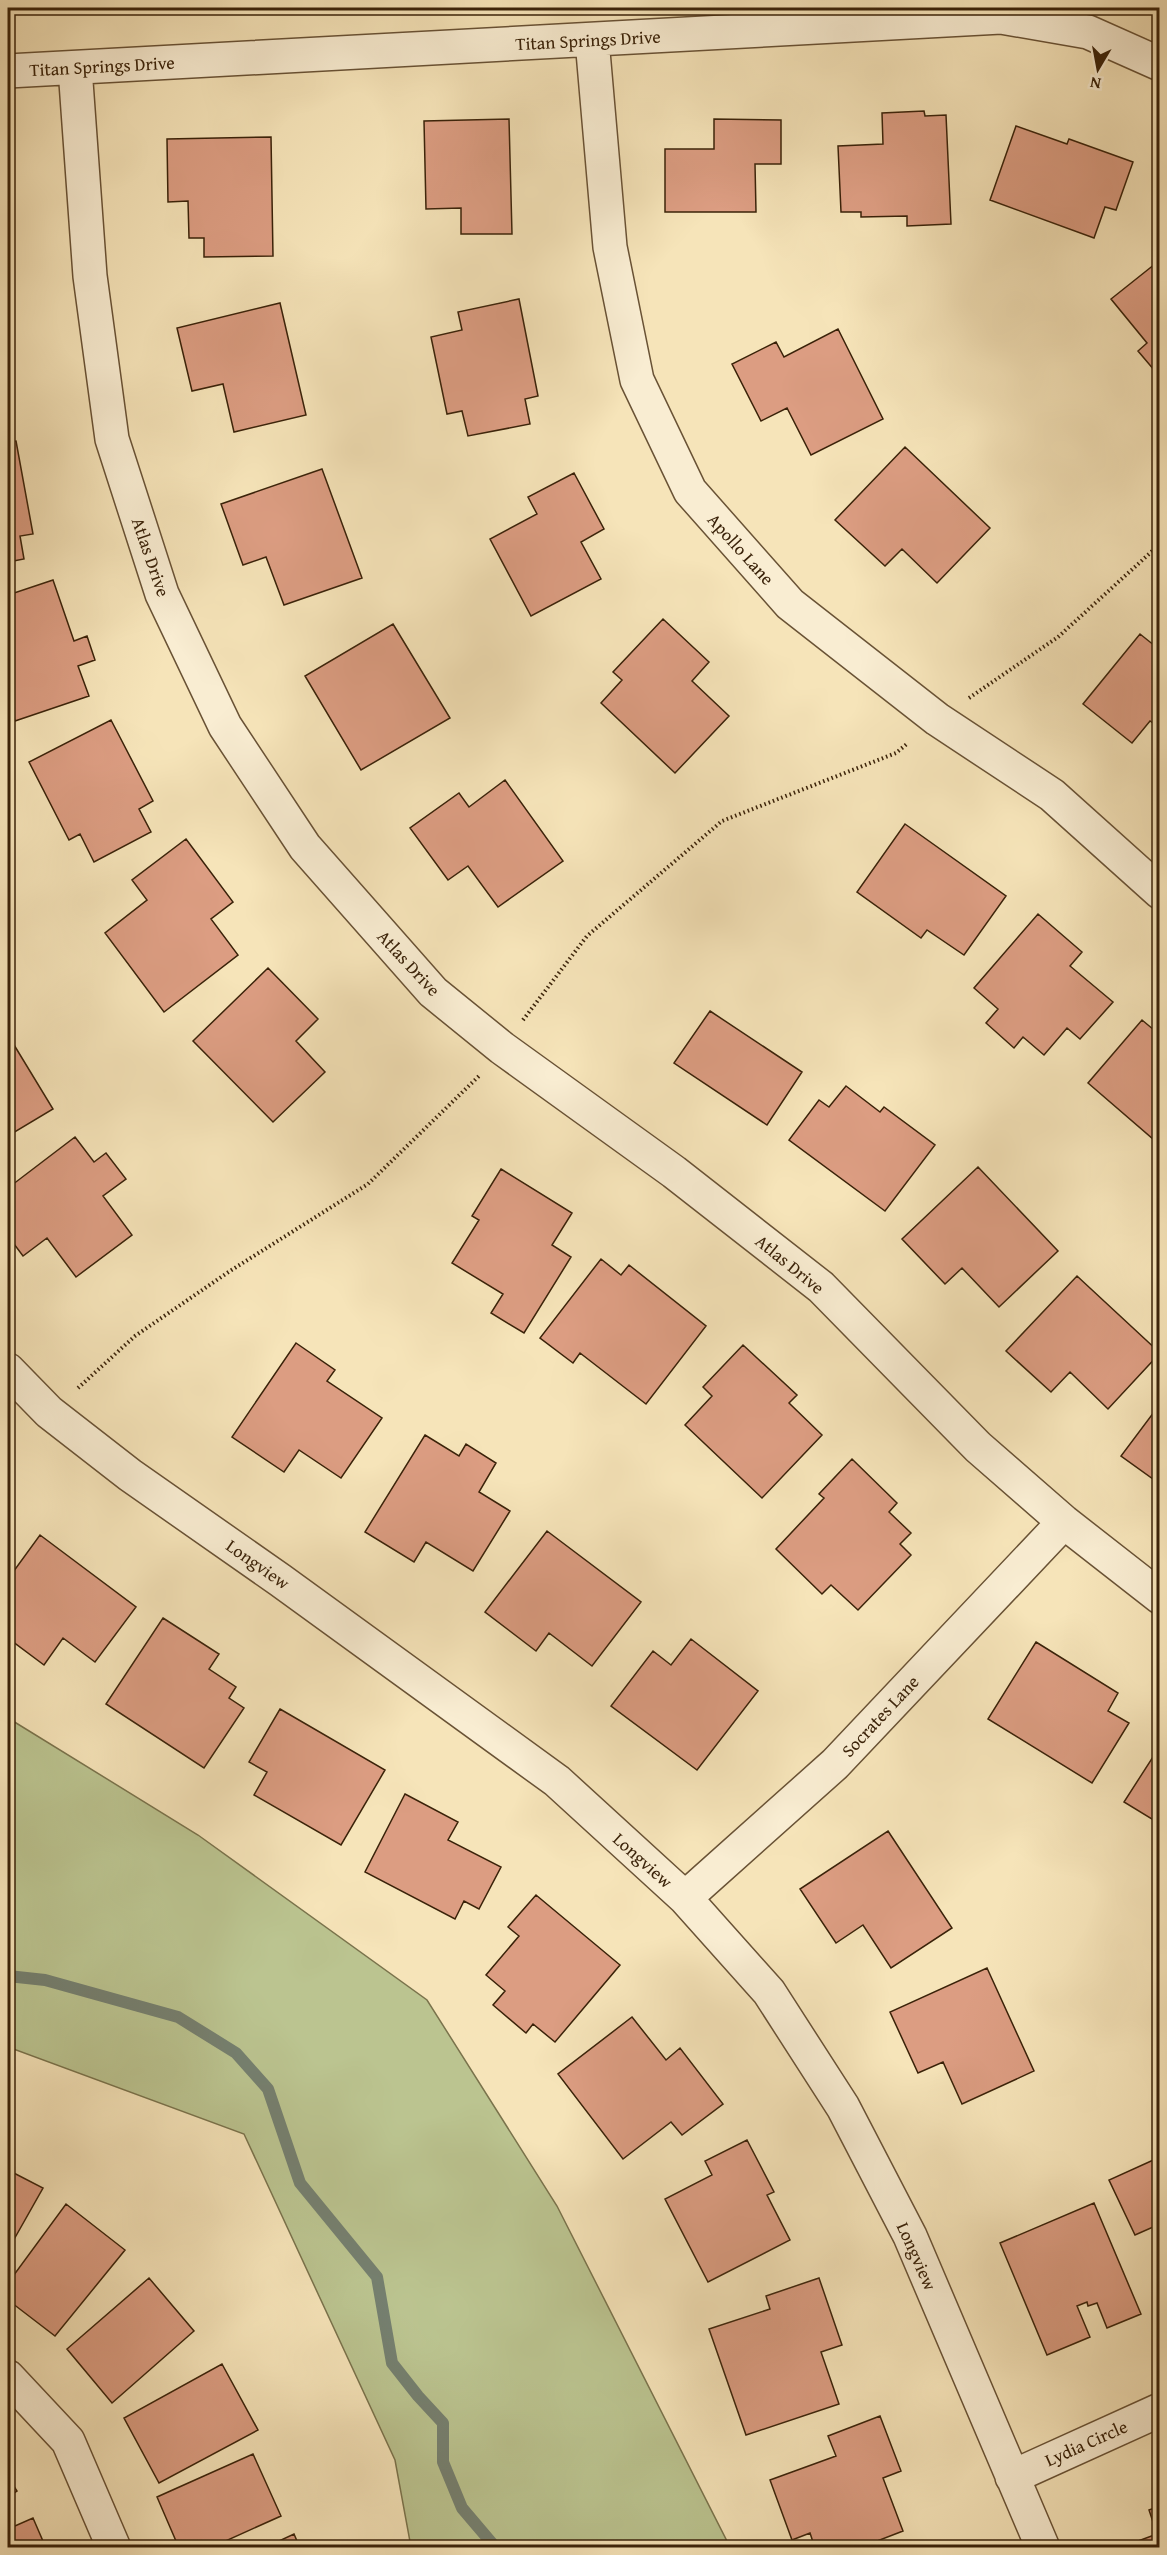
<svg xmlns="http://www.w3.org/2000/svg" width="1167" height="2555" font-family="'Gentium Book Plus',serif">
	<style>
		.green { fill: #bbc490; stroke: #7a734c; stroke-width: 1.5 }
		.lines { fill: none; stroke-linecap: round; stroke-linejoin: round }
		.stream { stroke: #758070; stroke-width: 12 }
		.building { fill: #dc9d82; stroke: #3a2209; stroke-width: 1.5 }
		.minor-casing { stroke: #695235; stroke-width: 36 }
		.path { stroke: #3a2209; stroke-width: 4; stroke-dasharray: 1.5 3; stroke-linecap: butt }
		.minor { stroke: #f9edd2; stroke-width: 33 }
		.labels { text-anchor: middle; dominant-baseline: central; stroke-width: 5; stroke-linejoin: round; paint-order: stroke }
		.street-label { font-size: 18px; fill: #3a2209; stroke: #f9edd2 }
	</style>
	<rect width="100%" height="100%" fill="#f6e4b9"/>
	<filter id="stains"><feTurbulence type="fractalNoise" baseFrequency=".00333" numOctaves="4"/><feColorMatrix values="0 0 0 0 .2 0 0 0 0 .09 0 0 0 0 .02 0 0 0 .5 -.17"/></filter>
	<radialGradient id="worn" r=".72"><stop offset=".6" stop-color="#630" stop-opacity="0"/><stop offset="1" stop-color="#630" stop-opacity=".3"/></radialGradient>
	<path class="green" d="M8,1718L198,1835L427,2000L557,2206L730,2547H411L395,2460L244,2134L8,2047Z"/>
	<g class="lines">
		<path class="stream" d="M8,1976L45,1980L178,2017L236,2053L268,2089L300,2183L377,2277L392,2363L418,2396L443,2423V2462L462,2508L496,2548"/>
	</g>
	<path class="building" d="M924,111L925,116L946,115L951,224L907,226V216L861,217V212H841L838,146L883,144L882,113Z
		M509,119L512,234H461V208L426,209L424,121Z
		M714,119L781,120V164H755L756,212H665V149H714Z
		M1016,126L1067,144L1069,139L1133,162L1116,210L1105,207L1094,238L990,200Z
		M271,137L273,256L204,257V238H189L188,201L168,202L167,139Z
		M1160,260V377L1138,351L1147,343L1111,299Z
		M519,299L538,396L525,399L530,424L468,436L462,411L447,414L431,337L462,330L458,312Z
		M280,303L306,415L234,432L223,384L192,391L177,328Z
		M838,329L883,419L811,455L787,408L761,421L732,364L776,342L784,357Z
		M16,441L33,534L20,536L24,559L8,562V442Z
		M905,447L990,528L937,583L902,549L885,566L835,520Z
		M322,469L362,578L284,605L266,557L243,565L221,504Z
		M574,473L604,529L581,542L601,579L531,616L490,539L537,514L528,497Z
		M53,580L74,641L87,636L95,660L78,666L89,696L15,721L8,699V595Z
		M663,619L709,662L692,681L729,716L675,773L601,703L622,680L613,672Z
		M393,624L450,718L361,770L305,676Z
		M1140,634L1160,650V728L1150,721L1132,743L1083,704Z
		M111,720L153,801L139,809L151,832L94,862L80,834L69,840L29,762Z
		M505,780L563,861L498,907L468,866L448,880L410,828L459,793L469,807Z
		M905,824L1006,896L964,955L927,930L921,938L857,892Z
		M186,839L233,902L211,919L238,955L164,1012L105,933L147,900L132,880Z
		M1038,914L1082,952L1070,966L1113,1002L1080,1039L1067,1028L1044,1055L1023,1037L1014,1048L986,1023L998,1009L974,988Z
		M268,968L318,1019L296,1041L325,1072L273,1122L193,1041Z
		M710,1011L802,1072L767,1125L674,1063Z
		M1142,1020L1160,1035V1145L1088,1083Z
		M8,1035L53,1109L8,1136Z
		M846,1086L880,1112L884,1107L935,1145L885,1211L789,1140L819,1100L829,1107Z
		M75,1137L94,1162L106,1153L126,1179L103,1196L132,1235L76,1277L47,1238L23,1256L8,1236V1188Z
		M978,1167L1058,1251L999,1307L962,1268L945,1284L902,1239Z
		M501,1169L572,1213L552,1245L571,1257L524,1333L491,1313L503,1294L452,1263L479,1220L472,1216Z
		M601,1259L621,1275L629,1265L706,1326L646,1404L580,1353L573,1363L540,1338Z
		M1077,1276L1160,1353L1108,1409L1070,1372L1051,1392L1006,1351Z
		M296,1343L335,1370L327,1381L382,1418L341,1478L299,1450L284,1472L232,1437Z
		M743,1345L797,1395L789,1403L822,1435L762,1498L685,1425L712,1396L703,1387Z
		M1160,1404V1484L1121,1456Z
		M425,1435L459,1456L466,1444L496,1463L479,1492L510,1511L473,1571L426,1542L414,1562L365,1532Z
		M852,1459L897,1503L889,1512L911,1533L900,1544L911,1555L858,1610L831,1585L822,1594L776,1549L824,1498L819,1494Z
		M547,1531L641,1602L592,1666L549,1633L536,1651L485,1612Z
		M40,1535L136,1607L95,1662L63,1638L44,1665L8,1638V1621L11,1616L8,1613V1579Z
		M163,1618L219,1654L209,1669L236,1687L229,1698L244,1708L204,1768L106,1704Z
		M691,1639L758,1691L697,1770L611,1706L653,1651L671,1665Z
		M1036,1642L1118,1693L1108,1711L1129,1723L1092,1783L988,1719Z
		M280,1709L385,1770L341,1845L254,1795L267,1772L249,1762Z
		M1160,1746V1824L1124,1802Z
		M405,1794L458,1822L448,1840L501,1867L479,1909L464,1901L455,1919L365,1872Z
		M888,1831L952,1928L891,1968L863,1925L836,1943L800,1889Z
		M536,1895L620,1965L555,2042L533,2024L526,2033L493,2005L505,1991L486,1975L519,1936L508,1927Z
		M987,1968L1034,2071L962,2104L943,2062L918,2073L890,2012Z
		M632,2017L666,2060L680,2048L723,2104L682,2135L671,2122L623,2159L558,2074Z
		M747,2140L774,2192L767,2195L790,2240L708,2282L665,2199L712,2175L705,2161Z
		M1160,2157V2224L1135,2235L1109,2180Z
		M8,2170L43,2188L8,2250Z
		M1094,2203L1141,2314L1107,2328L1097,2303L1088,2306L1087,2302L1077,2306L1090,2337L1047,2355L1000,2243Z
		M66,2204L125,2250L55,2336L8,2300V2283Z
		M149,2278L194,2331L112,2403L67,2349Z
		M819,2278L842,2345L821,2352L839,2404L746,2435L709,2329L770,2309L766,2296Z
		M222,2364L258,2430L159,2483L124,2418Z
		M880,2416L901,2471L883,2478L903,2531L859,2548H815L810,2533L792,2540L770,2480L836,2456L828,2436Z
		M253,2454L281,2516L210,2548H179L157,2497Z
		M8,2477L17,2491L8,2497Z
		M1160,2506V2548H1119L1157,2534L1149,2510Z
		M33,2518L46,2548H8V2529Z
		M294,2534L300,2548H264Z"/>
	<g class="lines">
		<defs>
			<path id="minor" d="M592,40L610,247L637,380L690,491L790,604L937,719L1052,795L1160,892
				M75,68L90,276L112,439L162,594L225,726L305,847L433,992L502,1048L674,1172L821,1287L978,1447L1064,1522L1160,1597
				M8,71L1001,17L1088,32L1160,64
				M8,1370L49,1412L130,1475L280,1580L557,1781L685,1898L769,1992L843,2107L910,2236L1043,2548
				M685,1898L835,1764L1064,1522
				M8,2377L68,2441L114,2548
				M1012,2477L1160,2410"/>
		</defs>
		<use href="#minor" class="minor-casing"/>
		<path class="path" d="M969,698L1058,637L1160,544
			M523,1020L587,936L722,821L896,753L908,743
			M78,1388L135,1336L230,1271L368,1184L480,1075"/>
		<use href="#minor" class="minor"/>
	</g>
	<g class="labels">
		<g class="street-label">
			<text transform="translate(588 40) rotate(-3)">Titan Springs Drive</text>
			<text transform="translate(102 66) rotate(-3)">Titan Springs Drive</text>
			<text transform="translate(741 549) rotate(48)">Apollo Lane</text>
			<text transform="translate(151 557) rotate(71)">Atlas Drive</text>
			<text transform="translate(409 963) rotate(47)">Atlas Drive</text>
			<text transform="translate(790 1264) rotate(39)">Atlas Drive</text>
			<text transform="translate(258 1564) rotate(35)">Longview</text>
			<text transform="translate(880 1716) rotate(-47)">Socrates Lane</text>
			<text transform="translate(643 1860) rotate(42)">Longview</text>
			<text transform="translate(917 2256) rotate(66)">Longview</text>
			<text transform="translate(1086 2443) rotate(-24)">Lydia Circle</text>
		</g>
	</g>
	<rect width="1167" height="2555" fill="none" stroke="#f6e4b9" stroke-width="30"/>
	<rect x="9" y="9" width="1149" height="2537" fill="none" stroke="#3a2209" stroke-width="3"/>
	<rect x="15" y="15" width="1137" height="2525" fill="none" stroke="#3a2209" stroke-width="1.5"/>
	<g transform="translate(1098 69) rotate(190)" stroke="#f9edd2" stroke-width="4.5" paint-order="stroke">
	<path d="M0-4.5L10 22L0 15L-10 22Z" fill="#3a2209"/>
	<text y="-9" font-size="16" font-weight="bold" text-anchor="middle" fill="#3a2209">N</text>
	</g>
	<rect width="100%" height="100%" filter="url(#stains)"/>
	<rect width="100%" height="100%" fill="url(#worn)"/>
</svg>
